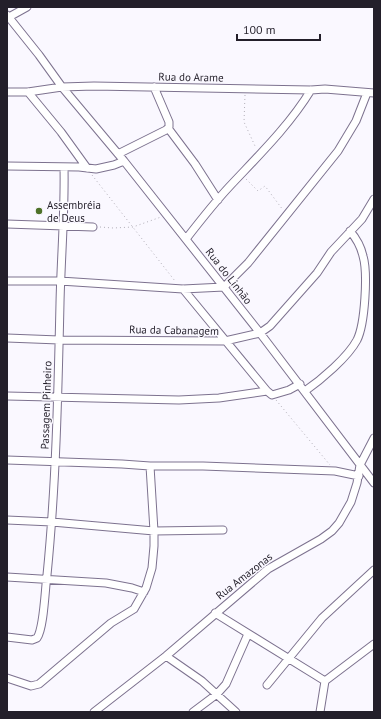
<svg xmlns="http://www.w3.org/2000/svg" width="381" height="719" font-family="'PT Sans',sans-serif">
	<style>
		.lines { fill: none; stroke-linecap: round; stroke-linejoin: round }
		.minor-casing { stroke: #7d728f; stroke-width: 9 }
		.path { stroke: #b1aeb7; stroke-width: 1; stroke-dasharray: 1 3; stroke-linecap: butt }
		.minor { stroke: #fff; stroke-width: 7 }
		.poi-dot { fill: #4e7129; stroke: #faf8ff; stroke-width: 1.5 }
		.labels { text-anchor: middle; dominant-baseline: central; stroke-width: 3; stroke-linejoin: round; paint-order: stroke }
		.street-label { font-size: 11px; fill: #231f2a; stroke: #faf8ff }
		.poi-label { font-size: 11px; fill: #231f2a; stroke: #faf8ff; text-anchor: start }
	</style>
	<rect width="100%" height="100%" fill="#faf8ff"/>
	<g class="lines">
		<defs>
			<path id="minor" d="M7,15L39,55L62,87L124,161L260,333L374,483
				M9,17L27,7
				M7,92H28L62,87L94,86L311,90L325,89L374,93
				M28,92L61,132L87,168
				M168,128L195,164L218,200
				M118,154L166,130L169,127V122L154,87
				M7,166L79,167L96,169L114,165L124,161
				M7,224L93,227
				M186,239C200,221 214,203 229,187C258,156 289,126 311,90
				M7,281H60L183,289L224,287L248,263L338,151L356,121L367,93
				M183,289L267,391L272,395L289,390L300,384
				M7,338L59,340L225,341L260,333L270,326L317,273L331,252L362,219L374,199
				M305,391C321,380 348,357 357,340C365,324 368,273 363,256C361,247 356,238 350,231
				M7,396L179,400L219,398L267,391
				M7,460L122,464L150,466H203L335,471L359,476
				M7,520L52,522L154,531L223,530
				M7,577L106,583L132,588L144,592
				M215,613L325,681
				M7,637L32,640L37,638C44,628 45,589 47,575C56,485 58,394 60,303C61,257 65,212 64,167
				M166,656L202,681L236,712
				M7,678L31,686L39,684L111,623L134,609L146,588L152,568L154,546V531L150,466
				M267,685L322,618L374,570
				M94,712L166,656L268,569L321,539L332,531L339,523L351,502L357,483L360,465L374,438
				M193,712L217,694L226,684L248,634
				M320,712L325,681L374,644"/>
		</defs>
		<use href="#minor" class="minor-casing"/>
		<path class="path" d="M245,95L244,122L255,146
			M92,175L175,281
			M246,179L258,191L265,186L283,210
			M100,227L113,228L133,227L161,217
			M276,400L330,465"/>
		<use href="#minor" class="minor"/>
	</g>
	<circle class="poi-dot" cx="39" cy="211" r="4"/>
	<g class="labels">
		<g class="street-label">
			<text transform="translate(191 77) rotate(1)">Rua do Arame</text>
			<text transform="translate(229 276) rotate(52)">Rua do Linhão</text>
			<text transform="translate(174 330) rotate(1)">Rua da Cabanagem</text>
			<text transform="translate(46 405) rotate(-88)">Passagem Pinheiro</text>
			<text transform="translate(244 576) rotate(-38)">Rua Amazonas</text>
		</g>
		<g class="poi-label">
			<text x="47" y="205">Assembréia<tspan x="47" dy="13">de Deus</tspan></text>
		</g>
	</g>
	<rect width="381" height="719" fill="none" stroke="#231f2a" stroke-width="16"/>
	<path d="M237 34v6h83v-6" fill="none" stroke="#231f2a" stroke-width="2"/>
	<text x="243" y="34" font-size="12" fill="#231f2a" stroke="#faf8ff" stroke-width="3" paint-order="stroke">100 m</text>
</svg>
